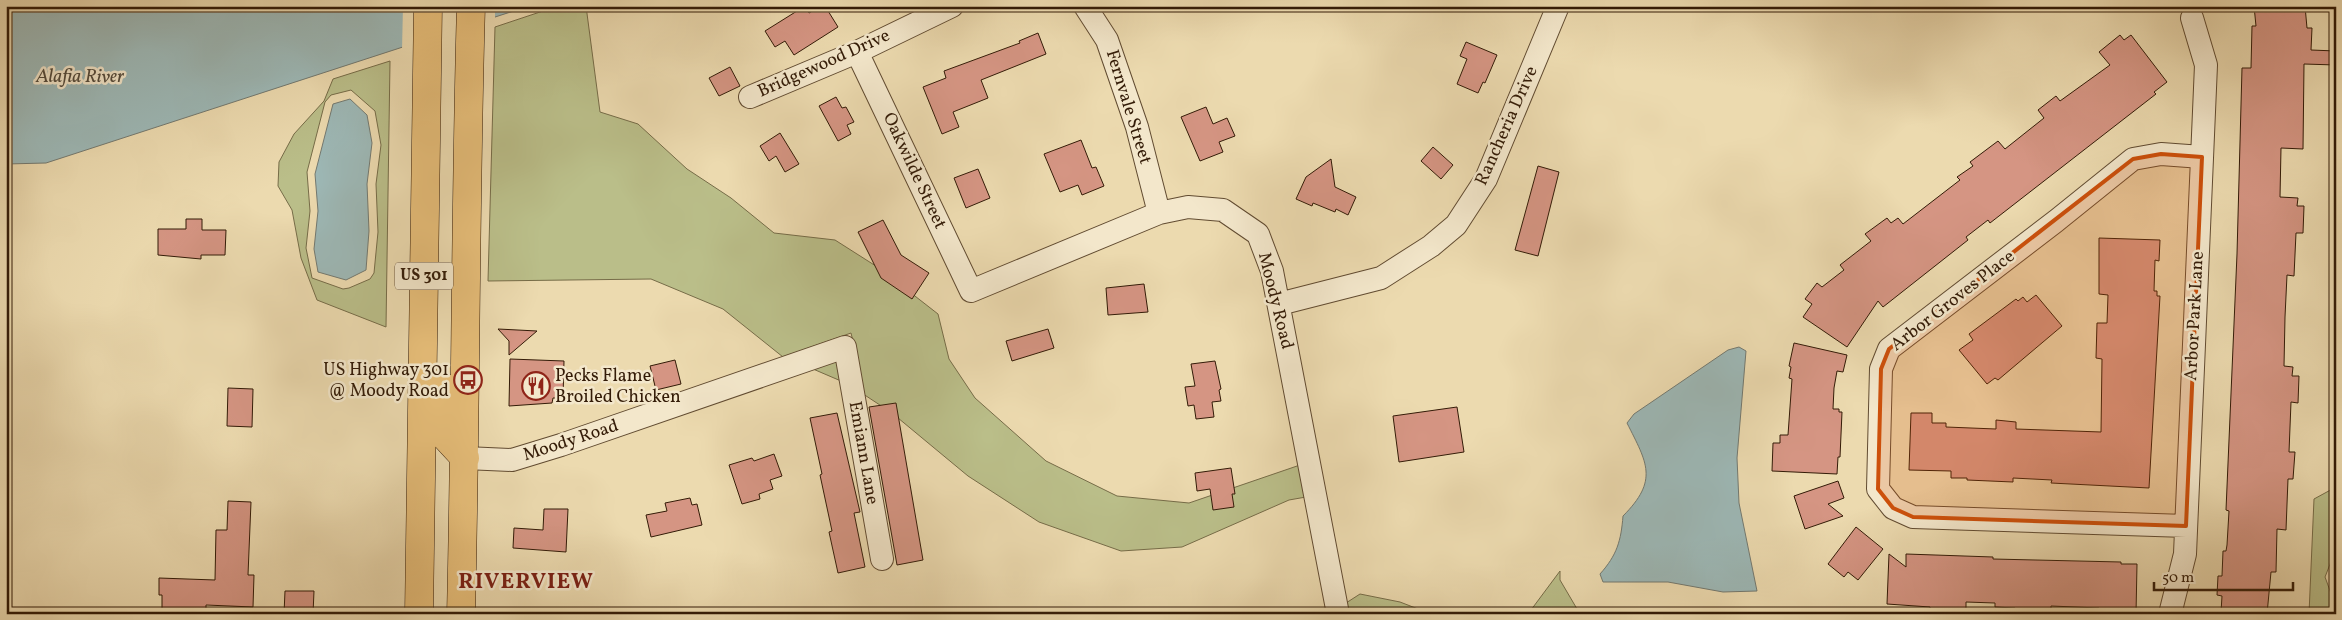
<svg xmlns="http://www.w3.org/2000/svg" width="2342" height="620" font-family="Vollkorn,serif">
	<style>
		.green { fill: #babe89; stroke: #766c48; fill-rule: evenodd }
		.water { fill: #9db8b6; stroke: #737970 }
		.pier { fill: #ecdaaf }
		.building { fill: #d59583; stroke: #331b07 }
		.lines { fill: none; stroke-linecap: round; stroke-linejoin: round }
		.street-casing { stroke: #614b31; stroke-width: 24 }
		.primary-casing { stroke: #331b07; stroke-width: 29 }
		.street { stroke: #f3e7cb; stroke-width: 22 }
		.primary { stroke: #e6bd78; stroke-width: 28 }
		.marked { fill: #cd500b; fill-opacity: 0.2; stroke: #cd500b; stroke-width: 4; stroke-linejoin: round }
		.labels { text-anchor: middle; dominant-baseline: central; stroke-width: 5; stroke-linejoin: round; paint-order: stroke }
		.shield { fill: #f3e7cb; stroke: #6d5842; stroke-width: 1 }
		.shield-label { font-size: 16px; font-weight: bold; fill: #331b07 }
		.street-label { font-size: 18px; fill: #331b07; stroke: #f3e7cb }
		.poi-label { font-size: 18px; fill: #331b07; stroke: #f3e7cb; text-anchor: end }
		.water-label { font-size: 19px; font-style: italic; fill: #534a3c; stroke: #f3e7cb }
		.district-label { font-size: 22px; font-weight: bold; letter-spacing: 1px; fill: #7a1f14; stroke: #f3e7cb }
	</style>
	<rect width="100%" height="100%" fill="#ecdaaf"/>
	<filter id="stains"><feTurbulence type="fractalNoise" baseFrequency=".004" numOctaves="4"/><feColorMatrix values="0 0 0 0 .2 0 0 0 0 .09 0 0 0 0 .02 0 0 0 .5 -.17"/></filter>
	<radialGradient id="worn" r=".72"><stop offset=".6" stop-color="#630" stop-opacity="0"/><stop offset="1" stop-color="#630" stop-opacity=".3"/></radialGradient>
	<path class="green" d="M558,6H586L600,112L638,124L687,169L731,198L774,233L835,240L879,268L938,314L949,359L975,398L1046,461L1117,496L1189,503L1300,465L1306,497L1289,500L1182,547L1121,551L1039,522L968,476L892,413L848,384L813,369L856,354L851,333L783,357L723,309L651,279L488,281L495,27Z
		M390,61L386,327L317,300L301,258L292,210L278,186L279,162L294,134L324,101L333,79ZM351,90L375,111L381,145L376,184L378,232L374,273L370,279L349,288L343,289L312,278L306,248L310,211L307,172L325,102L331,95Z
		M2336,487V549L2325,577L2336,607V614H2309L2314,499Z
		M1560,571V580L1580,614H1528Z
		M1360,594L1400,602L1431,614H1348L1346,603Z"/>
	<path class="water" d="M6,6H529L46,163L6,164Z
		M350,99L367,115L372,143L367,184L369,231L366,270L346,280L318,272L314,249L318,211L315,174L333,104Z
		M1739,347L1746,351L1737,458L1739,503L1757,591L1723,592L1668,582H1603L1600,574C1617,555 1621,541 1623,516C1659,480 1647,463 1627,423L1634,414L1728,350Z"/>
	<path class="pier" d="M403,6H495V20L402,50Z"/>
	<path class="building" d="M805,6L809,13L821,6H825L838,27L794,55L785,41L775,47L765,31Z
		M2254,6H2305L2307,28H2312L2311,50L2336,51V65L2304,64L2303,149L2281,148L2280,197L2298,198L2297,206H2304L2303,233H2296L2294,276L2287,275L2285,317L2284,366L2293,367L2292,376H2299L2298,403L2291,402L2289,452H2295L2293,479H2288L2286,530L2277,529L2276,572H2271L2267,614L2221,612L2222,596L2217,595L2218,576H2222L2223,551H2226L2227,545L2229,511L2226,510L2237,254L2242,68H2251L2252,26H2256Z
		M1038,33L1046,54L981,80L988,98L953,112L959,127L942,134L923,87L946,78L944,71L1020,43L1019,41Z
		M2120,35L2124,40L2131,35L2167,82L2154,92L2156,94L1990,223L1988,220L1966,237L1968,240L1883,307L1878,301L1847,347L1803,317L1812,304L1805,299L1817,283L1822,287L1844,270L1840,265L1871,241L1865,234L1887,218L1891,223L1898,218L1903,224L1960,180L1957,177L1973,166L1970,162L1998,141L2005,149L2044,118L2038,110L2056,96L2060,101L2110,65L2099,52Z
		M1466,42L1497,55L1485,83L1483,82L1478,93L1457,84L1467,59L1460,56Z
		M730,67L740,86L719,96L709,78Z
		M836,97L842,108L846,107L854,122L847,125L851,134L838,141L819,106Z
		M1206,107L1213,124L1227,118L1235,136L1219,142L1223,152L1200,161L1181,117Z
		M780,133L799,164L785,172L776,156L769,161L760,146Z
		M1081,140L1092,168L1096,167L1104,186L1082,195L1078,185L1060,192L1044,154Z
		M1433,147L1453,165L1441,179L1421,161Z
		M1331,159L1335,187L1356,197L1348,215L1336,209L1335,212L1313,203L1312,206L1296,199L1306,177Z
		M1538,166L1559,172L1538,256L1515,250Z
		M978,169L990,198L966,208L954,178Z
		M186,219H202V230H226L225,255H201V259L158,255V229H186Z
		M883,220L901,255L929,273L912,299L881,278L858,232Z
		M2099,238L2160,240L2159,261L2155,260L2154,291H2157V296H2160L2149,488L2051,483L2052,480L2013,478V482L1967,480V478H1951V471L1909,470L1911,413H1932V423H1946V427L1996,429V420L2016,422V429L2101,432L2102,359L2096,358L2097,323H2107L2108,295L2099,294Z
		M1144,284L1148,312L1108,315L1106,288Z
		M2036,295L2062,326L1998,380L1995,378L1987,384L1959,350L1973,340L1969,334L2016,299L2018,301L2023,297L2027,302Z
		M498,329L537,331L509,355V341Z
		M1048,329L1054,348L1012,361L1006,341Z
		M1794,343L1847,355L1843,372L1837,371L1834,388L1833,409H1839V412H1842L1840,457H1838L1837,474L1772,471L1773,443H1780V435H1788L1792,379L1789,378L1791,367L1789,366Z
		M510,359L564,361L563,398H553L552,403L509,406Z
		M675,360L681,384L656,390L650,366Z
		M1215,361L1221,389L1219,390L1221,401L1212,402L1214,417L1196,419L1194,405L1188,406L1185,387L1195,386L1191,364Z
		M228,388L253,389L252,427L227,426Z
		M896,403L923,560L897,565L869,407Z
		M1457,407L1464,452L1399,462L1393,416Z
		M837,413L860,512L854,513L865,567L838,573L829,532L832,531L820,475L822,474L810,418Z
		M774,454L782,476L770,480L773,489L759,494L760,499L742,504L729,465L752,458L754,461Z
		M1231,468L1235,494H1232L1234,507L1213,510L1210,489L1197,491L1195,473Z
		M1838,481L1844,498L1828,504L1843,516L1805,529L1794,496Z
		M690,498L692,505L697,504L702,525L651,537L646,515L667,511L665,503Z
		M228,501L251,502L248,575H254L253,607L206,605V614H162V595H159V578L215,580L216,530H227Z
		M544,509H568L566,552L513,548L514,528L543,530Z
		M1856,527L1883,549L1858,580L1848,572L1844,577L1828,564Z
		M1889,554L1906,567V554L1993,557V559L2121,562V564H2137L2136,614H2099V608L2051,606V614H2015V608L1995,607V603L1966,602V614H1930V607L1887,604Z
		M285,591H314L313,614H284Z"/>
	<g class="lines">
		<defs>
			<path id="street" d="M1085,6L1107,40L1137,127L1159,213
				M857,52L971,291L1159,213L1188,207L1223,210L1258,234L1272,271L1338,614
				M750,97L857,52L952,6
				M1279,304L1381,278L1431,246L1456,225L1486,179L1558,6
				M465,458L512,460L561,445L845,347L882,559
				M2186,526L1913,517L1893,508L1878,489L1881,369L1889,349L2056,221L2133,159L2161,154L2202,157
				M2170,614L2185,554L2206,65L2192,18"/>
			<path id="primary" d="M442,386L441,432L465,458
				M419,614L428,6
				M461,614C466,411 465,209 471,6"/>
		</defs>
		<use href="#street" class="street-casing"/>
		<use href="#primary" class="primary-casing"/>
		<use href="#street" class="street"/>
		<use href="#primary" class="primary"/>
	</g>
	<path class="marked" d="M2161,154L2202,157L2186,526L1913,517L1893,508L1878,489L1881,369L1889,349L2133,159Z"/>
	<defs>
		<symbol id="bus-ring" viewBox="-11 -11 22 22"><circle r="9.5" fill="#f3e7cb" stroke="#8f2418" stroke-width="1.5"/><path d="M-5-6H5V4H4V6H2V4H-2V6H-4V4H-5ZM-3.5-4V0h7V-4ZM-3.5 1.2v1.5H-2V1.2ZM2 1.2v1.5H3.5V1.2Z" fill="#8f2418"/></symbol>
		<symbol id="restaurant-ring" viewBox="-11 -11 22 22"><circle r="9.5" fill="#f3e7cb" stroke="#8f2418" stroke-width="1.5"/><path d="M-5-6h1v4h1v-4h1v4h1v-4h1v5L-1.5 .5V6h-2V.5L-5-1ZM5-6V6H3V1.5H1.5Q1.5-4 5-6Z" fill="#8f2418"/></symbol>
	</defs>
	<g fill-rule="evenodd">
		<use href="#bus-ring" x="452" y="364" width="32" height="32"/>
		<use href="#restaurant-ring" x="520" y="370" width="32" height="32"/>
	</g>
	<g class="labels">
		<rect class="shield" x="395" y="262.5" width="58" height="27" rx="4"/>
		<g class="shield-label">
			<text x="424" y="276">US 301</text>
		</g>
		<g class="street-label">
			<text transform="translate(824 64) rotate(-24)">Bridgewood Drive</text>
			<text transform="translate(1128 107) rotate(73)">Fernvale Street</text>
			<text transform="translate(1507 126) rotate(-66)">Rancheria Drive</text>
			<text transform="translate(914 171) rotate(65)">Oakwilde Street</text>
			<text transform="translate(1275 301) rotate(76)">Moody Road</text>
			<text transform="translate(1953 301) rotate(-38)">Arbor Groves Place</text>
			<text transform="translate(2195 316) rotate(-87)">Arbor Park Lane</text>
			<text transform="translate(571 441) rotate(-18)">Moody Road</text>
			<text transform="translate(863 453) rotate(80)">Emiann Lane</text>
		</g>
		<g class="poi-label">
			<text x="449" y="370">US Highway 301<tspan x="449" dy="21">@ Moody Road</tspan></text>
			<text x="555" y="376" text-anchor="start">Pecks Flame<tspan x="555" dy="21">Broiled Chicken</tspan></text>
		</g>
		<g class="water-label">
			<text x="80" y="77">Alafia River</text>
		</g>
		<g class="district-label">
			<text x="526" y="582">RIVERVIEW</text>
		</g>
	</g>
	<rect width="2342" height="620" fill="none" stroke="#ecdaaf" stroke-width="25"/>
	<rect x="8" y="8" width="2327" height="605" fill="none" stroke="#331b07" stroke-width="2.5"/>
	<rect x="12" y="12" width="2317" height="595" fill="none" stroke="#331b07"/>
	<path d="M2154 582v8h139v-8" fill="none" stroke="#331b07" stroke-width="2.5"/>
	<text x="2162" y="582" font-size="15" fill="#331b07" stroke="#f3e7cb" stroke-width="4" paint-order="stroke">50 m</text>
	<rect width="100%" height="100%" filter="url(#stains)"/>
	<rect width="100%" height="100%" fill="url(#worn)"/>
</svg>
